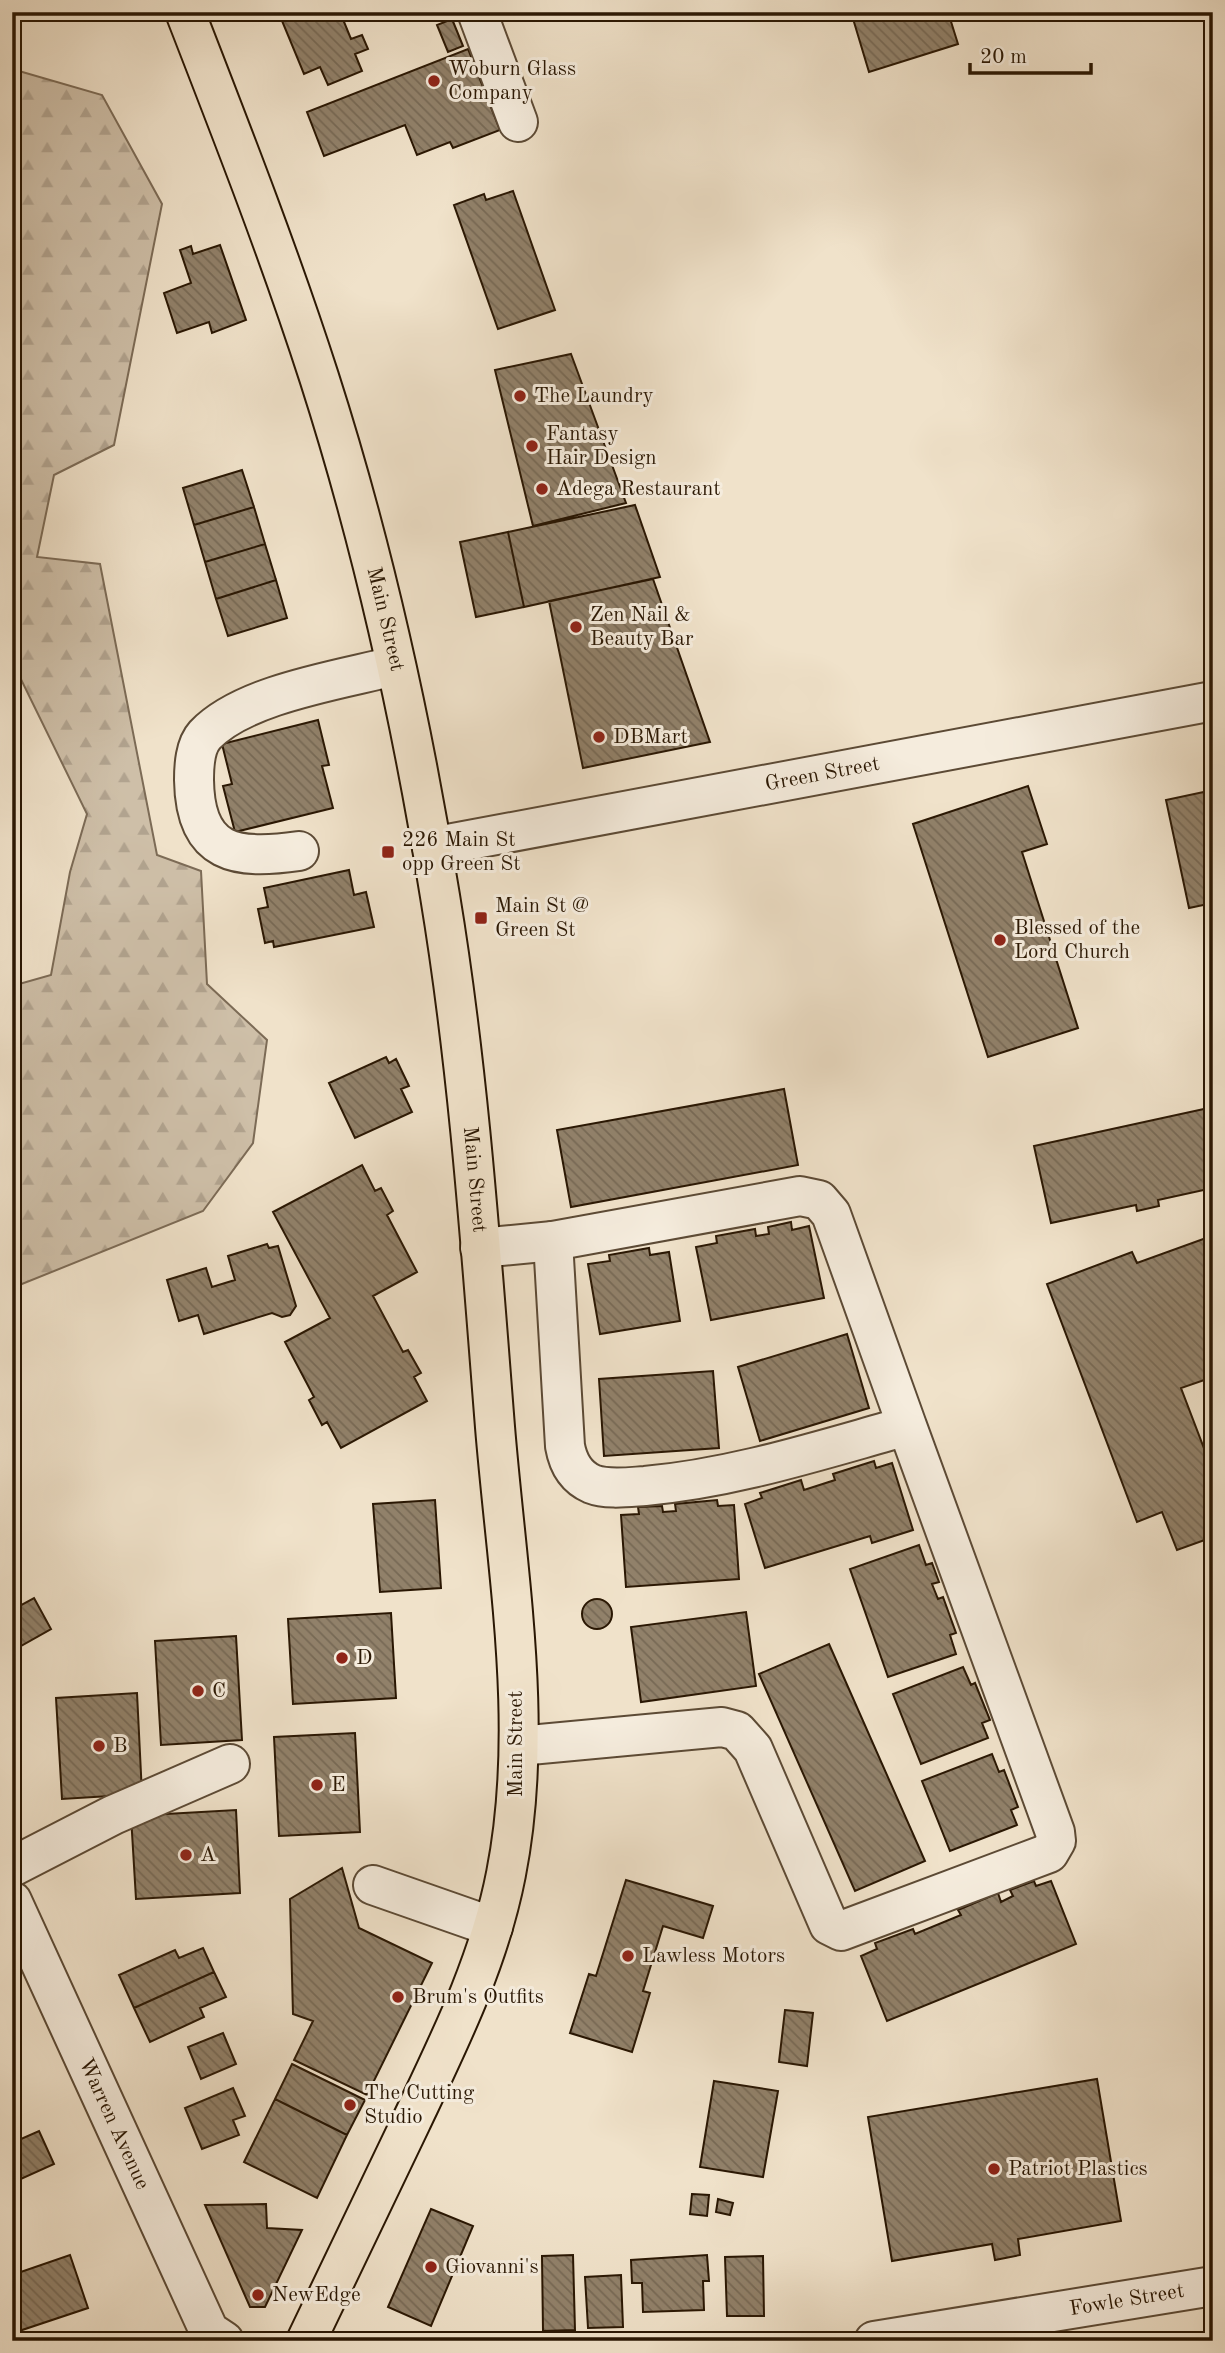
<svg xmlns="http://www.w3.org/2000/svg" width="1225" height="2353" font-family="'Old Standard TT',serif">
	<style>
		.forest { fill: url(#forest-firs); stroke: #7c6b56; stroke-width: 2 }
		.building { fill: url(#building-back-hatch); stroke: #2a1703; stroke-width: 2 }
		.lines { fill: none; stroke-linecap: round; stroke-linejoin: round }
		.minor-casing { stroke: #5c4a35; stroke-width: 42 }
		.major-casing { stroke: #2a1703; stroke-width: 42 }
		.minor { stroke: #f5ecdd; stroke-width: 38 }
		.major { stroke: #f0e2ca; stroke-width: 38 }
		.poi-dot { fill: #8f2418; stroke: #f5ecdd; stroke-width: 2.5 }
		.labels { text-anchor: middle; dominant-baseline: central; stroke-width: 6; stroke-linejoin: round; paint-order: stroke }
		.poi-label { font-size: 21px; fill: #2a1703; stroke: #f5ecdd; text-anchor: start }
		.street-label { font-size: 21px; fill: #2a1703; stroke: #f5ecdd }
	</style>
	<defs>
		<pattern id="forest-firs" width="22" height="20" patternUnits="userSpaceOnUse" patternTransform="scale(1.75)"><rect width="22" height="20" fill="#cebfa8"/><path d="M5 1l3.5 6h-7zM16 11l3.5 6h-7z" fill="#b1a38f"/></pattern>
		<pattern id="building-back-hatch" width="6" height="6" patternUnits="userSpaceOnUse" patternTransform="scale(1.75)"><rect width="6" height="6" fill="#91816a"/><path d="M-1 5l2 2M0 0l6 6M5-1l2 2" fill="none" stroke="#776955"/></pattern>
	</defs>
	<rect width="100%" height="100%" fill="#f0e2ca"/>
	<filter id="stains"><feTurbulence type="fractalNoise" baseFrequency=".00286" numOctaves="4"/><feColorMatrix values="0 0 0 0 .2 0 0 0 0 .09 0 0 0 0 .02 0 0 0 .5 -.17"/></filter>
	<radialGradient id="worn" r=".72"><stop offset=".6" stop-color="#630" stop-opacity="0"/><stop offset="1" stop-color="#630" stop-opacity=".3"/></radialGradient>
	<path class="forest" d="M12,69L102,95L162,204L114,445L54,475L37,557L100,564L157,855L201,871L207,984L267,1040L253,1143L203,1211L12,1288V986L51,975L70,872L87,814L12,661Z"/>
	<path class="building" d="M289,12H340L351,39L362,35L368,49L355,54L362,71L328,85L320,67L304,74L280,16Z
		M851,12H948L958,44L869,72Z
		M452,19L463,46L448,52L437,25Z
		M468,49L500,130L453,148L450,142L417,155L405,125L324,156L307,112Z
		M513,191L555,310L498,329L454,205L484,194L486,200Z
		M220,245L246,320L212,333L209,322L177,333L164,293L191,283L180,250L191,246L193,254Z
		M571,354L626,503L533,526L495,370Z
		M242,470L254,507L194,525L183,488Z
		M635,505L660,577L524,607L508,532Z
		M254,507L265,544L205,562L194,525Z
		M508,532L524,607L476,617L460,542Z
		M265,544L276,580L216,599L205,562Z
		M653,579L710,742L583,768L549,601Z
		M276,580L287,618L228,636L216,599Z
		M318,720L329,765L322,766L333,808L235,832L223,786L232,784L222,744Z
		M1028,786L1047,844L1022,852L1078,1028L988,1057L913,824Z
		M1213,790V903L1189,908L1166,800Z
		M349,870L354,895L366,892L374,927L274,947L273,941L265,943L258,909L268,907L264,888Z
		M386,1057L389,1063L396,1059L409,1086L401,1089L412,1112L355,1138L329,1083Z
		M784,1089L798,1165L571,1207L557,1130Z
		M1213,1107V1188L1158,1200L1159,1206L1137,1211L1136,1205L1051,1223L1034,1146Z
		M362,1165L375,1191L381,1188L393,1211L387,1215L417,1272L373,1296L403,1352L408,1350L421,1373L414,1377L427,1401L341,1448L327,1422L322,1425L309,1400L314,1397L285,1342L330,1318L273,1212Z
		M791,1222L792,1230L809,1226L824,1298L711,1320L696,1247L717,1243L716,1236L755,1229L756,1236L769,1234L768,1227Z
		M1206,1238L1213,1255V1377L1181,1388L1213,1472V1537L1177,1550L1162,1512L1137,1522L1047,1284L1132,1252L1137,1263Z
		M267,1244L269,1248L278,1246L296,1306L290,1315L282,1317L272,1313L204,1334L198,1315L179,1321L167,1280L206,1268L212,1287L235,1280L228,1256Z
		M649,1248L650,1255L669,1252L680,1321L600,1334L588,1264L610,1261L609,1255Z
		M847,1334L869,1408L760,1441L738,1367Z
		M713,1371L719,1448L604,1456L599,1379Z
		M874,1461L876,1468L892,1463L913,1530L872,1543L870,1536L765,1568L745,1504L762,1498L760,1493L801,1480L804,1490L835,1480L833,1474Z
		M435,1500L441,1588L380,1592L373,1504Z
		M717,1500L718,1506L734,1505L739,1579L626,1587L621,1515L639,1514L638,1507L662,1506L663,1512L676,1511L675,1504Z
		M919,1545L926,1565L932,1563L939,1582L932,1584L938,1599L943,1597L956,1633L950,1635L956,1654L888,1677L850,1569Z
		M34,1598L51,1629L12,1651V1610Z
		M582 1614a15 15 0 1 1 30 0a15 15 0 1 1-30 0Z
		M746,1612L756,1686L641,1702L631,1627Z
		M391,1613L396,1698L293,1704L288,1619Z
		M236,1636L242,1740L161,1745L155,1641Z
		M829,1644L925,1861L855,1891L759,1674Z
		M963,1667L971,1685L975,1683L990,1720L982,1723L988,1738L921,1764L893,1694Z
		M137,1693L142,1794L62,1799L56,1698Z
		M355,1733L360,1832L279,1836L274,1737Z
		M992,1754L999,1772L1004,1770L1018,1807L1011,1810L1017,1825L950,1851L922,1781Z
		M236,1810L240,1893L136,1899L131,1816Z
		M342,1868L359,1928L432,1963L367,2095L294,2060L313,2021L293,2014L290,1899Z
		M626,1880L713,1906L703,1938L663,1926L643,1991L650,1993L632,2052L570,2033L589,1974L596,1976Z
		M1034,1881L1036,1886L1051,1881L1076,1944L887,2021L861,1956L877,1949L875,1943L913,1929L915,1934L961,1915L958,1910L998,1893L1001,1902L1013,1896L1010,1890Z
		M203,1948L214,1972L134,2008L119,1975L175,1950L179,1958Z
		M214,1972L226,1997L200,2008L204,2017L150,2042L134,2008Z
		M785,2010L813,2013L807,2066L779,2062Z
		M223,2033L236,2064L201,2079L188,2047Z
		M292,2064L365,2100L347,2135L275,2099Z
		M1097,2079L1121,2221L1018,2239L1020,2255L995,2260L992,2244L892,2261L868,2117Z
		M714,2081L778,2091L763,2177L700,2167Z
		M233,2088L245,2116L233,2120L239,2135L202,2149L185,2108Z
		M275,2099L347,2135L317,2198L244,2162Z
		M39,2131L54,2164L12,2183V2143Z
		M692,2194L709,2195L707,2216L690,2214Z
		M718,2199L733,2203L730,2215L716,2212Z
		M266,2204L267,2228L302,2230L265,2307H250L205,2205Z
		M431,2209L473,2226L431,2326L388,2307Z
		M70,2255L88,2308L13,2333L12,2275Z
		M573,2255L575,2330L543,2331L542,2256Z
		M707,2255L709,2281H703L704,2310L643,2312L642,2283H632L631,2260Z
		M763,2256L764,2316H727L725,2257Z
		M621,2275L623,2327L588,2328L585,2277Z"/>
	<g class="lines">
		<defs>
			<g id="minor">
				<path d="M477,12L518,122"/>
				<path id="s1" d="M432,847L1213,701"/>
				<path d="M299,851C236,860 195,855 194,780C194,766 195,746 205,735C244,694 339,680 394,666"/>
				<path d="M480,1248L553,1241"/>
				<path d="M519,1746L722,1727L737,1731L753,1749L829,1925L841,1931L1049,1853L1056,1841L1055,1832L907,1426C820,1450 735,1478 645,1486C629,1487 607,1490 592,1484C576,1477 568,1463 565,1446L553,1241L800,1196L819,1200L831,1214L907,1426"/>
				<path d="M12,1867L113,1815L230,1764"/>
				<path d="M373,1885L493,1927"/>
				<path id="s2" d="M12,1901L209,2331L224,2341"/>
				<path id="s3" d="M874,2341L1213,2286"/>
			</g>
			<g id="major">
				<path id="s4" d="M185,12C232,133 279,253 319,377C373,545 412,722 440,896C469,1071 481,1250 495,1427C507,1574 535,1727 506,1874C489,1962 449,2042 411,2122C376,2195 341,2268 306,2341"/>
			</g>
		</defs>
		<use href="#minor" class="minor-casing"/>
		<use href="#major" class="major-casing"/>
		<use href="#minor" class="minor"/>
		<use href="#major" class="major"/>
	</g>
	<g class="poi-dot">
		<circle cx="434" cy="81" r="7"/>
		<circle cx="520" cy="396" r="7"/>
		<circle cx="532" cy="446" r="7"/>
		<circle cx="542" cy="489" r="7"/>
		<circle cx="576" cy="627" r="7"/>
		<circle cx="599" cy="737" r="7"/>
		<rect x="381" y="845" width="14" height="14" rx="3.5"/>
		<rect x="474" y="911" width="14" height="14" rx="3.5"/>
		<circle cx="1000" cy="940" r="7"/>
		<circle cx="342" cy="1658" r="7"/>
		<circle cx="198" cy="1691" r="7"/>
		<circle cx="99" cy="1746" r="7"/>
		<circle cx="317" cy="1785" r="7"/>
		<circle cx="186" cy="1855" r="7"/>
		<circle cx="628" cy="1956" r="7"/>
		<circle cx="398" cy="1997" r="7"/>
		<circle cx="350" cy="2105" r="7"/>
		<circle cx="994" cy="2169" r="7"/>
		<circle cx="431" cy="2267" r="7"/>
		<circle cx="258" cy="2295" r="7"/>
	</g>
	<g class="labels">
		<g class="poi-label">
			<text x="448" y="69">Woburn Glass<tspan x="448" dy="24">Company</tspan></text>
			<text x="534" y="396">The Laundry</text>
			<text x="546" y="434">Fantasy<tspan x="546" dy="24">Hair Design</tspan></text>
			<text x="556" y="489">Adega Restaurant</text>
			<text x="590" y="615">Zen Nail &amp;<tspan x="590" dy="24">Beauty Bar</tspan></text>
			<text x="613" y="737">DBMart</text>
			<text x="402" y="840">226 Main St<tspan x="402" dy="24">opp Green St</tspan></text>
			<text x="495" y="906">Main St @<tspan x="495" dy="24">Green St</tspan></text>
			<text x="1014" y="928">Blessed of the<tspan x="1014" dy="24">Lord Church</tspan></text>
			<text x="356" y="1658">D</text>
			<text x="212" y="1691">C</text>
			<text x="113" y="1746">B</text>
			<text x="331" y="1785">E</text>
			<text x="200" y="1855">A</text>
			<text x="642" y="1956">Lawless Motors</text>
			<text x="412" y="1997">Brum's Outfits</text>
			<text x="364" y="2093">The Cutting<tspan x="364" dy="24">Studio</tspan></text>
			<text x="1008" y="2169">Patriot Plastics</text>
			<text x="445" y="2267">Giovanni's</text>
			<text x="272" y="2295">NewEdge</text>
		</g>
		<g class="street-label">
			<text stroke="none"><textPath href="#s4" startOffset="640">Main Street</textPath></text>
			<text stroke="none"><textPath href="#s1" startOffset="397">Green Street</textPath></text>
			<text stroke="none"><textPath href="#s4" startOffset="1208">Main Street</textPath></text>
			<text transform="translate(516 1744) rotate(-90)">Main Street</text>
			<text stroke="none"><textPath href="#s2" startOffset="245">Warren Avenue</textPath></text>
			<text stroke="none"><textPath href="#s3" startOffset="256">Fowle Street</textPath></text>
		</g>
	</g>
	<rect width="1225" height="2353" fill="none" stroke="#f0e2ca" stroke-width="42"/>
	<rect x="14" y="14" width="1197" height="2325" fill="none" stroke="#2a1703" stroke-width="3.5"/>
	<rect x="21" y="21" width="1183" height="2311" fill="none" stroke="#2a1703" stroke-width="2"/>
	<path d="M970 63v10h121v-10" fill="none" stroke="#2a1703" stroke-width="3.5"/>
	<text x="980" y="63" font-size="21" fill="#2a1703" stroke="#f5ecdd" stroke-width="5" paint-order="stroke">20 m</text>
	<rect width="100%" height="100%" filter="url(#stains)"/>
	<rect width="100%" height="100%" fill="url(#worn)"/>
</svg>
